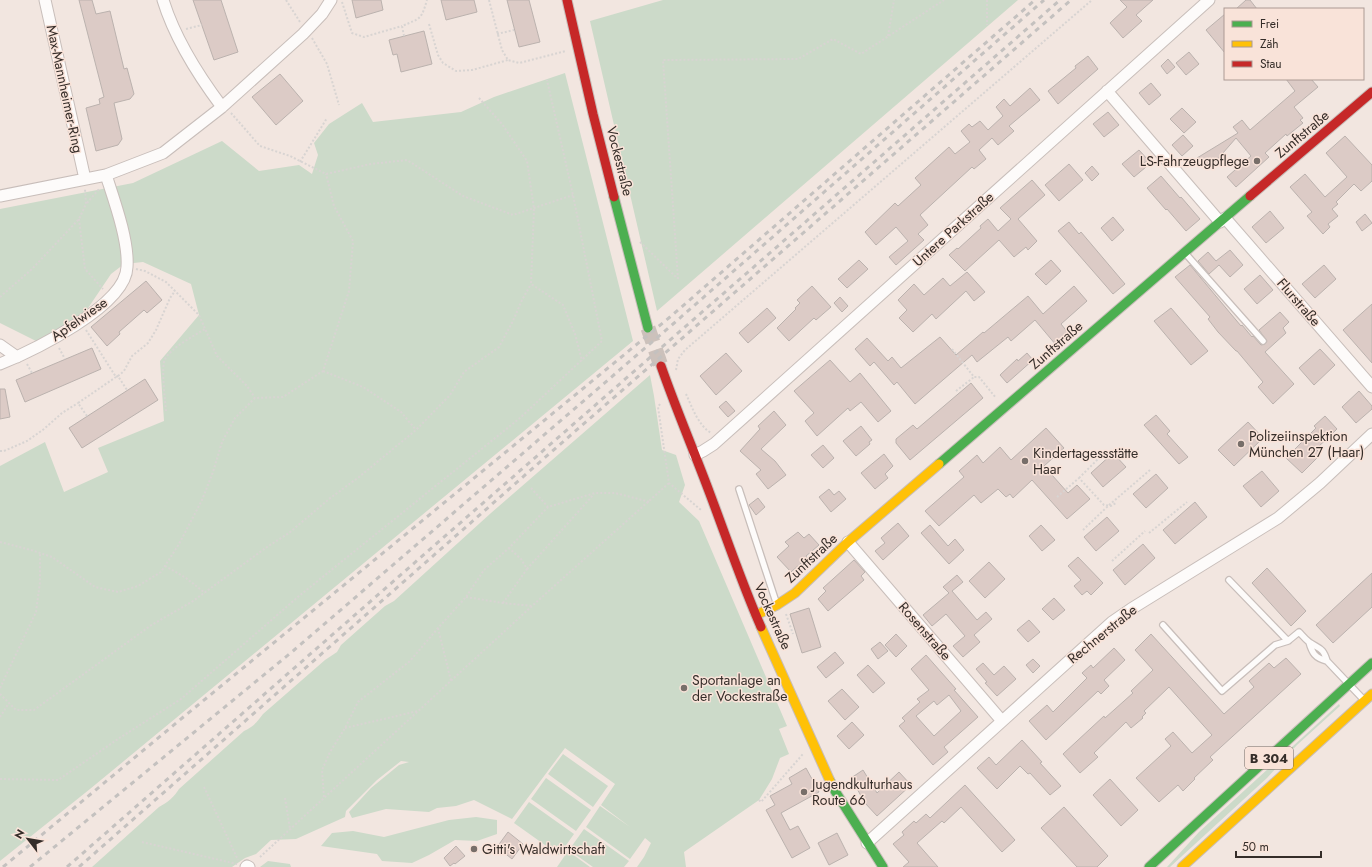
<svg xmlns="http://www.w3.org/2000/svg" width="1372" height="867" font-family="Jost,sans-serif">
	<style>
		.green { fill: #ccdac9 }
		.building { fill: #dccbc6; stroke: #bbb2ae; fill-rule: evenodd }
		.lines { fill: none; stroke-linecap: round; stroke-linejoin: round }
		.secondary-tunnel { stroke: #ccc1bb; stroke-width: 15; stroke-dasharray: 15 8; stroke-linecap: butt }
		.lane-casing { stroke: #c8beba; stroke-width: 8 }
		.street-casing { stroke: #c8beba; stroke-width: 13 }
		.fast-casing { stroke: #c8beba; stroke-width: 11 }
		.slow-casing { stroke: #c8beba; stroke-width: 11 }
		.jam-casing { stroke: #c8beba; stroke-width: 11 }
		.path { stroke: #d8d4d2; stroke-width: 2; stroke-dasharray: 2 2; stroke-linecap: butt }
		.lane { stroke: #fdfbfa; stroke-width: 5.5 }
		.street { stroke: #fdfbfa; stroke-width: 11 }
		.fast { stroke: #4caf50; stroke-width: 9 }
		.slow { stroke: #ffc107; stroke-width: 9 }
		.jam { stroke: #c62828; stroke-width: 9 }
		.rail { stroke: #c4c1bf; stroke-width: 3; stroke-dasharray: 5 5; stroke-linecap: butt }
		.poi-dot { fill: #776e69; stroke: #f9e3d9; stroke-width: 1.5 }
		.labels { text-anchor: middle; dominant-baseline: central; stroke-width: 3; stroke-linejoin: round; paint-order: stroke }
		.shield { fill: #f9e3d9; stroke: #70645e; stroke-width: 1 }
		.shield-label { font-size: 13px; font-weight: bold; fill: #352d29 }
		.street-label { font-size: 14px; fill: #352d29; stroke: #f9e3d9 }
		.poi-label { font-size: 14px; fill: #352d29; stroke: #f9e3d9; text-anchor: start }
	</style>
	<rect width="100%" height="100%" fill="#f2e6e0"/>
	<path class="green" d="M663,0H1018L657,311L590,21Z
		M565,73L633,341L90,789L0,861V466L45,442L64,492L108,472L98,448L164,421L160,361L199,315L191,284L143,262L124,264L111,274L82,317L40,343L0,323V209L133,183L222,141L259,171L299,165L312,174L318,155L314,143L329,124L362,103L373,122L461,112L494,97Z
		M650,375L654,396L662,450L676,455L685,485L679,502L699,521L787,726L779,729L789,754L780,758L772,779L759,800L684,852L686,867H637L644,857L651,843L645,838L630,859L586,827L600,806L630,827L601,805L615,784L565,748L512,819L474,800L456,806L437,808L429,812L386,809L352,818L349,812L371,788L399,765L409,762L401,761L377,780L346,811L345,817L296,839L271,840L256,854L245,858L232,867H92L159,807C167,803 175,796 179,789L244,731C253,727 258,721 263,714L325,660L337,652L341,645L385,606L394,601L491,513Z
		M1339,704L1340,706L1297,745L1267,778L1170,867H1167L1199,832Z
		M563,754L608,786L593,807L548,774Z
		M546,778L591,810L576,831L531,799Z
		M529,802L574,834L559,855L514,823Z
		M476,817L497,820V834L477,841L455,840L429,855L412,863L382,861L377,854L321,846L332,833L353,831L384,837L449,820Z
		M584,829L629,861L624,867H593L569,850Z
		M568,851L590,867H557Z
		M268,861L290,864L291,867H260Z"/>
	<path class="building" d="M79,0H92L96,14L110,11L124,69L127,68L134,94L130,99L114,103L122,139L118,145L96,151L86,108L100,104L99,99L104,97Z
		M193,0H221L238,52L214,60Z
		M352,0H381L383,10L356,18Z
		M441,0H474L477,12L446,20Z
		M507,0H529L540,42L519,47Z
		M1120,0H1153L1136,15L1142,21L1123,38L1110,23L1127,7Z
		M1246,0H1250L1257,9H1236Z
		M1225,14V53L1206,30Z
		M424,31L432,64L401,72L397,54L393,55L389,40Z
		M1189,52L1199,64L1186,75L1176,63Z
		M1088,56L1098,69L1058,104L1048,91L1076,68L1075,66Z
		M1168,59L1175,67L1167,74L1161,66Z
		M280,74L303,101L276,125L252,97Z
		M1286,79H1311L1318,87L1294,107L1303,118L1300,120L1303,123L1287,136L1286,134L1265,153L1269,157L1236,187L1227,177L1251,156L1236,138L1209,169L1197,158L1238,133L1233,127L1242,120L1250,130L1295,91Z
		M1151,83L1161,95L1149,105L1139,93Z
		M1030,88L1040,100L1009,126L1014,131L998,145L992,138L979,150L986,159L974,169L972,167L920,215L928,225L918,234L924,240L896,265L889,257L908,241L896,227L876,245L865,232L895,203L898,206L921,185L915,178L949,147L955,154L970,142L961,131L969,124L972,127L980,121L988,130L1003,116L996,107L1004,99L1010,106Z
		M1182,108L1196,122L1184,133L1170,119Z
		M1108,112L1119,125L1104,137L1093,124Z
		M1183,135L1193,146L1182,156L1172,145Z
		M1345,136L1372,165V181L1361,191L1354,184L1336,202L1338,204L1332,209L1338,216L1328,224L1330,227L1323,234L1307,216L1312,212L1290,187L1305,174L1325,197L1347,177L1326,153Z
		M1139,150L1148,160L1143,164L1146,167L1134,177L1122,164Z
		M1069,164L1083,180L1059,201L1045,185Z
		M1092,166L1099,174L1092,181L1085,173Z
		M1161,176L1180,198L1181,197L1200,219L1186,231L1167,209L1166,210L1147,188Z
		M1032,180L1045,195L1018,219L1037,241L1028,250L1026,247L1014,257L999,240L965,271L949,255L957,248L958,249L981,228L980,226L988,219L998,231L1011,219L1000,208Z
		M1270,211L1284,228L1266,243L1252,227Z
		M1365,214L1372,223L1362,231L1356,222Z
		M1113,217L1124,230L1112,241L1101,228Z
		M1069,222L1079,234L1081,232L1125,284L1113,294L1058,231Z
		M1230,250L1243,265L1230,277L1219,265L1209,274L1198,261L1208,252L1216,261Z
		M859,260L868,269L847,288L838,279Z
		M1051,260L1061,271L1046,285L1035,274Z
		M1190,265L1241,326L1242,325L1252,337L1253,336L1261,345L1265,344L1267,341L1259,330L1280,312L1289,322L1283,328L1286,333L1265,352L1294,384L1273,404L1258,387L1263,382L1237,351H1236L1218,332L1208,319L1210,317L1175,277Z
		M1324,265L1336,279L1315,298L1302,284Z
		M967,272L985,292L974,301L966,291L936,319L932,314L913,332L899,318L907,310L898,300L914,284L924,295L943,278L950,286Z
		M1260,275L1273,290L1257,304L1244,289Z
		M146,281L162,300L147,313L144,310L119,332L120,334L107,346L91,327Z
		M812,286L831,307L816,320L814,318L789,341L777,328L796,309L795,308L800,303L797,300Z
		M1074,286L1087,301L1061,324L1069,334L1056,345L1035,320L1011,341L1008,337L977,362L972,355L915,404L897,382L894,385L874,362L870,366L855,349L867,338L888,361L892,357L901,368L940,337L956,355L983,332L984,333L1028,296L1043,314Z
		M840,297L848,306L842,312L834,303Z
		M1372,304V363L1343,330Z
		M767,308L776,318L748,343L739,333Z
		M1171,308L1208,351L1191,365L1154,321Z
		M92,348L101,369L25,402L16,380Z
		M1320,349L1335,365L1314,385L1299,368Z
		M726,353L742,371L716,395L700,376Z
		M1027,353L1033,360L1007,383L1000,375L1017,359L1018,361Z
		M830,360L850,382L860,373L891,411L878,422L861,402L850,411L848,408L817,436L805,421L814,413L794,391Z
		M145,379L158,400L82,448L69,428Z
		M971,383L983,398L910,460L896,443V439L913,425L917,429Z
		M0,389H5L10,417L0,419Z
		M1359,391L1372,406V409L1356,423L1342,407Z
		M726,401L735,411L728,417L719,407Z
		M774,411L786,425L761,449L775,461L786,475L768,489L756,474L761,470L740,451L760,429L758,426Z
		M1156,415L1170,431L1167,434L1188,457L1179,464L1144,425Z
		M1325,416L1337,429L1316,449L1321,454L1302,473L1286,458L1316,428L1314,426Z
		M1248,422L1263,438L1234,466L1218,450Z
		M861,426L872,440L869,442L870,444L856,456L843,441Z
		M1046,428L1064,448L1044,466L1068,493L1077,485L1090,499L1067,519L1032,480L1013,498L1010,494L1006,497L998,489L981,503L974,495L939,526L925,511L964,477L959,471L977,455L983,463L1000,447L1011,460Z
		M823,445L834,458L823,468L811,455Z
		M1113,453L1126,467L1103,487L1091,473Z
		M884,454L893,466L885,474L888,478L875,489L861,473Z
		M1262,471L1279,491L1261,507L1243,486Z
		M1156,474L1168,488L1146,508L1133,494Z
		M829,489L834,495L839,491L846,499L831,512L819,497Z
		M758,498L765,507L756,515L749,505Z
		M1195,502L1207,517L1175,544L1163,530Z
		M1107,517L1119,531L1096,551L1084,537Z
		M898,523L909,536L883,560L875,551L885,543L881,538Z
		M930,525L948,546L955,539L964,550L949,564L921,533Z
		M1041,525L1055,540L1042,551L1029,536Z
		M798,532L804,538L809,534L819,545L806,556L807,558L791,572L777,557L789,546L785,542Z
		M1143,544L1155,558L1125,585L1113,570Z
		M1078,557L1103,583L1091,595L1087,591L1082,595L1074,586L1081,580L1068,566Z
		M854,560L865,572L861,576L864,580L828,611L818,599L826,591L823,588Z
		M989,562L1005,579L985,598L969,581Z
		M1267,568L1306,611L1291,626L1252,583Z
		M1372,573V607L1333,643L1316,625Z
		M957,575L963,582L952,591L977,620L986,612L992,619L974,635L980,642L963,657L953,646L965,636L946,614L932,626L923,615L949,593L943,587Z
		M1054,598L1065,610L1053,620L1042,609Z
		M809,608L821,647L802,653L790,614Z
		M1029,620L1040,632L1028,642L1017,630Z
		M896,634L907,646L896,657L885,645Z
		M1151,634L1224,714L1254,687L1249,681L1269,663L1274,668L1286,658L1301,674L1210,757L1213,760L1194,778L1195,779L1183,791L1178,785L1159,802L1136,778L1171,746L1165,739L1173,732L1192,753L1212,735L1169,687L1144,711L1146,713L1142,717L1143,718L1131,728L1126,722L1094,753L1098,757L1080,773L1063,754L1104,716L1105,718L1133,693L1131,691L1153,670L1135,650Z
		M880,642L888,651L878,659L871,649Z
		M1114,648L1125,660L1104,680L1109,686L1101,694L1098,691L1046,740L1029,721L1047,705L1053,712L1087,678L1082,673L1091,665L1093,668Z
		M835,652L844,663L826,678L817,667Z
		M926,655L956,689L954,690L978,717L944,747L948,752L933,765L899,726L905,721L902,718L920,702L917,699L929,690L911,669ZM949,695L961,711L934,736L916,716L934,701L937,705Z
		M1033,659L1040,666L1033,673L1026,665Z
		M983,663L994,675L1004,666L1016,679L997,696L985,683L987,682L976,669Z
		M868,665L885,683L873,693L857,675Z
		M842,689L859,707L845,720L828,701Z
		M852,722L864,735L849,749L837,736Z
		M1022,740L1042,762L1040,763L1061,786L1050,795L1030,773L1028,774L1020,766L997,789L977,768L989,757L996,765Z
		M806,768L819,792L781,813L790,830L798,826L810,848L792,858L766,810L775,805L770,796L792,784L789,778Z
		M863,770L877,793L899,772L911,785L877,816L865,803L851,778Z
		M1110,779L1138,810L1121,826L1093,795Z
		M965,785L1015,840L1002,852L961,807L944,823L942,821L917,843L938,867H903L909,862L893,844L904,835L902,832L914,821L916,823L926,814L930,818Z
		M1064,807L1108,856L1097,867H1077L1041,828Z
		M508,832L523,844L512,859L497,847Z
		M837,833L848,855L829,865L818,843Z
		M456,846L465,856L455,864L454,863L450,866L444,858Z"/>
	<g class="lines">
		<path class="secondary-tunnel" d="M648,328L661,366"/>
		<defs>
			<path id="lane" d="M1185,253L1263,341
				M739,489L777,605
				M1229,580L1288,641L1299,632C1302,635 1305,639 1309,642C1319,649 1323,647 1327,661L1363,699
				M1163,625L1222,691L1275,645L1288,641
				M1309,642C1312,653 1315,658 1327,661"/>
			<path id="street" d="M45,0L85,179
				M163,0C175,39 198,75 222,107
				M1107,91L1220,222
				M0,196L106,175L163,153L222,107L303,34L322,14L331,0
				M1225,218L1372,387
				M0,345L17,357
				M0,364C32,351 126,306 127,267C129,241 114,200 106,175
				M695,455L703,451L714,444L1209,0
				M848,542L1002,721
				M867,843L1112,622L1131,609L1278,518L1320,483L1372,434
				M246,867L247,866L249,867"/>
			<path id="fast" d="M614,197L648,328
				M939,464L1250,196
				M830,781L835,791L883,867
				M1149,867L1372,663"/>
			<path id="slow" d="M756,615L777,605L795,593L848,542L939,464
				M761,627L830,781
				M1182,867L1372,694"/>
			<path id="jam" d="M567,0L593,114L614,197
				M1250,196L1372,92
				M661,366C676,409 694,451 710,494C727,539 742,584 761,627"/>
		</defs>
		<use href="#lane" class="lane-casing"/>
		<use href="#street" class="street-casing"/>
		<use href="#fast" class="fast-casing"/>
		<use href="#slow" class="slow-casing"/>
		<use href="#jam" class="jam-casing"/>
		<path class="path" d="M286,0L300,22
			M489,0L502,50L508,60L519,63L566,51
			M987,0V25
			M342,2L352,33L364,37L402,26
			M429,24L438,55L443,63L456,71L472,70L508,60
			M186,29L202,25
			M497,34L514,30
			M404,36L402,26C421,18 421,20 427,0
			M888,36L894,0
			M312,38L327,64L339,105
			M479,98L502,124L527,161L534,209L531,284L563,305L575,334L582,361
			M231,113L260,146L290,156L326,174L371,164L407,160L463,196L513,215L573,195
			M300,162L327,118
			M87,203L100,188
			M79,219L85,269L103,289
			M640,242L677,278
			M136,269L145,271L166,282L199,315L217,356L247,386L255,398
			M678,279L663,60L798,59L833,39L861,54L944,0
			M0,297L32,269L79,219L86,204L85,189
			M86,330L116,377L118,376L127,390
			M59,348L65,359
			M952,349L974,377H979L996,398
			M27,364L32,373
			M676,370L678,359L685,350L1092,0
			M323,371L363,387L401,412L416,430
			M118,376L124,371L132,356L148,343L156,330L170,298L175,291
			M956,391L974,377
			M686,394C692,407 698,425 711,433
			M660,404L658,407L669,483L701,510
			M166,411C165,400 161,367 165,359C172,347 194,336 205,329
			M87,416L78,403L116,377
			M0,451H4L27,441L44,429L62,413L78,403
			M1079,478L1107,450
			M531,488L548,507
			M1057,497L1079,478L1104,505L1111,506L1116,503
			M1083,530L1108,506L1150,470
			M1149,533L1187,502
			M0,542L31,550L52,557L95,587L118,592L138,586L161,572L179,544L202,500L213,472L222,442L235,418L255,398L283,397L323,371L349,291L353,241L334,206L326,174
			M1112,561L1145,531
			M165,566L186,578L205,593
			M527,569L594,494
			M466,597L503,603L532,606
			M503,603L527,569L521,559L509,548
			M786,614L793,634
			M438,628L451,681
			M0,688L36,612L40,582V553
			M0,694L16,710H34L150,626L193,601L267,547L289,533L329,499L359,477L416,430L450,395L464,372L499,347L513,321L522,300L531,284
			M0,717L9,703
			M345,728L418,711
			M0,779L58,780L121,737L181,699L299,596L520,418L602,341L573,195L547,80
			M204,787L238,860
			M324,797L322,770L330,752L345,728L358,702L410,661L438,628L466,597L484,570L509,548L548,507L595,493H615L650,502
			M285,798L290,829
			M759,800L761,802L803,754
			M142,842L237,864
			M260,857L532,606L669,483"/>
		<use href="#lane" class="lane"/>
		<use href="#street" class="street"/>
		<use href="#fast" class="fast"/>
		<use href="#slow" class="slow"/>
		<use href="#jam" class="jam"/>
		<path class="rail" d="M3,867L181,719L670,317L1035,0
			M30,867L293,651L673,324L1044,0
			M67,867L436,544L1060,0
			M79,867L549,454L1071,0"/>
	</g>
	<g class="poi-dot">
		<circle cx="1257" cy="161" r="4"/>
		<circle cx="1241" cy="444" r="4"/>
		<circle cx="1025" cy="461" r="4"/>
		<circle cx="684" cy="688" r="4"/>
		<circle cx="804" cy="792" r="4"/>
		<circle cx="474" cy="849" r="4"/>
	</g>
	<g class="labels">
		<rect class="shield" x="1245" y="747" width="48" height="22" rx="3"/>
		<g class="shield-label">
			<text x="1269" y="758">B 304</text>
		</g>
		<g class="street-label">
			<text transform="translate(65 89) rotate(78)">Max-Mannheimer-Ring</text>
			<text transform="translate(1302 134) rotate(-40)">Zunftstraße</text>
			<text transform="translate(620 161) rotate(76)">Vockestraße</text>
			<text transform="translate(953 229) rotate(-42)">Untere Parkstraße</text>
			<text transform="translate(1299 302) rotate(49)">Flurstraße</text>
			<text transform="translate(79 319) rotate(-35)">Apfelwiese</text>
			<text transform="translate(1056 345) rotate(-41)">Zunftstraße</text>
			<text transform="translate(811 558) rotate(-43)">Zunftstraße</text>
			<text transform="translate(773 616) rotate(66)">Vockestraße</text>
			<text transform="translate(925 631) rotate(49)">Rosenstraße</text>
			<text transform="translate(1102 634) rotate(-39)">Rechnerstraße</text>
		</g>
		<g class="poi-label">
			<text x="1249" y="161" text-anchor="end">LS-Fahrzeugpflege</text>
			<text x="1249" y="436">Polizeiinspektion<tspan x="1249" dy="16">München 27 (Haar)</tspan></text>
			<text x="1033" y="453">Kindertagessstätte<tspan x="1033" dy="16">Haar</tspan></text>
			<text x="692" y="680">Sportanlage an<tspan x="692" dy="16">der Vockestraße</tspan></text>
			<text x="812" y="784">Jugendkulturhaus<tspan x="812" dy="16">Route 66</tspan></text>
			<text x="482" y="849">Gitti's Waldwirtschaft</text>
		</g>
	</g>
	<rect x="1224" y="8" width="140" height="72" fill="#f9e3d9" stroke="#ab9a93"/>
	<rect x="1232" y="21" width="20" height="6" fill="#4caf50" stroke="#ab9a93"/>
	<text x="1260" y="28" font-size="12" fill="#352d29">Frei</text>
	<rect x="1232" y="41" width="20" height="6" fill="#ffc107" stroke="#ab9a93"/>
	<text x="1260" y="48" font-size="12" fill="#352d29">Zäh</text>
	<rect x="1232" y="61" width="20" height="6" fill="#c62828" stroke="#ab9a93"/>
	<text x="1260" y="68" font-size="12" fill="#352d29">Stau</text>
	<g transform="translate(28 839) rotate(301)" stroke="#f9e3d9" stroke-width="3" paint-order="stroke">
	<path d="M0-3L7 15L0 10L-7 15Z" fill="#352d29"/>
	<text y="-6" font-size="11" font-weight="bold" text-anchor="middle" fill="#352d29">N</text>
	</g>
	<path d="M1236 851v6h85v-6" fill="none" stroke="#352d29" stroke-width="2"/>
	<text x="1242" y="851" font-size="12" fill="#352d29" stroke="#f9e3d9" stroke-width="3" paint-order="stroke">50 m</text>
</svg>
